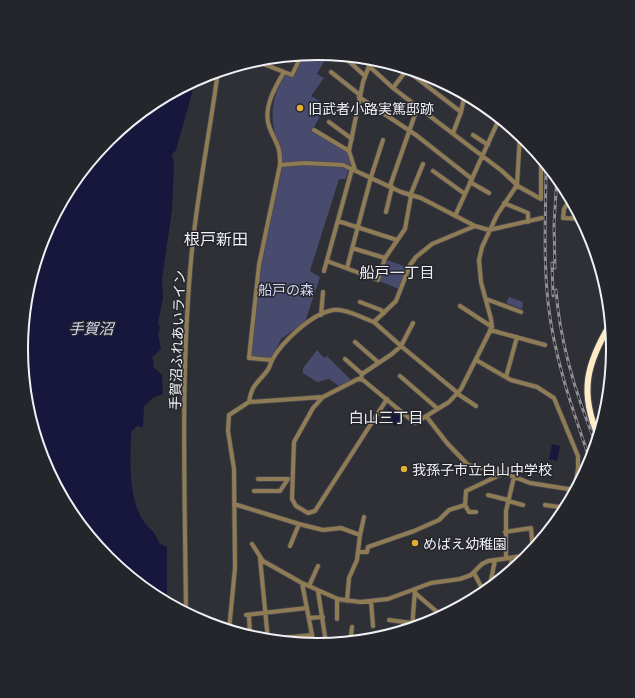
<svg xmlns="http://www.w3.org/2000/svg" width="635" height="698" font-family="Barlow,'Noto Sans JP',sans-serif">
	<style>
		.green { fill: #484a6e }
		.water { fill: #17163d }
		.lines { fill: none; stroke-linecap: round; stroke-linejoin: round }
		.minor-casing { stroke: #4a4a51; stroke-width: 5.5 }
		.highway-casing { stroke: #4a4a51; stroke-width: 8 }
		.minor { stroke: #8f7c55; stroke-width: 4 }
		.highway { stroke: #feebc5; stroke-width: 6 }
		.rail-casing { stroke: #8e8e94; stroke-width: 3 }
		.rail { stroke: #25262c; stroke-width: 1.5; stroke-dasharray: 4.5; stroke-linecap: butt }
		.poi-dot { fill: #e2af34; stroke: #25262c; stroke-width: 1.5 }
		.labels { text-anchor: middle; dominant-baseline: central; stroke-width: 3; stroke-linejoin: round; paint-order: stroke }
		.poi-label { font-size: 14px; fill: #f0f1f6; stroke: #25262c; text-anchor: start }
		.park-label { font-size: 14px; fill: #d2d5f3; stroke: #25262c }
		.street-label { font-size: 14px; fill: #f0f1f6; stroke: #25262c }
		.neighbourhood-label { font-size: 15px; fill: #f0f1f6; stroke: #25262c }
		.water-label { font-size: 15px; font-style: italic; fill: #d6d9f7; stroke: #25262c }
		.quarter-label { font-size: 16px; fill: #f0f1f6; stroke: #25262c }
		.rim { fill: none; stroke: #f0f1f6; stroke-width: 2 }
	</style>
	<rect width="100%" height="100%" fill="#2f2f36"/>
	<path class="green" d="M318,53H323L327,56L317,74L324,78L311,96L326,105L312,131L348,152L351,167L343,164L283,162C272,125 266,111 284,75L293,76L304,54Z
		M305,164L342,167L348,170L346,179H339L310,271L320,277L305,322L281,339L272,357H251L260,267L282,167Z
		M387,260L407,267L399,289L379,281Z
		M509,297L523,302L522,309L506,303Z
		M317,350L324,358L327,356L351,380L339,386L329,379L317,382L303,373V368Z"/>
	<path class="water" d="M196,79L176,150L172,155L174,164L172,210L162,279L163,298L158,323L160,327L158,334L161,349L152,358L154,363L153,367L162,375L163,394L154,397L144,406L143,427L137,426L132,431L131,435C130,459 129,494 140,515C145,527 154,528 159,543L167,547V603C137,587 111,562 89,536C7,435 0,293 71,184C90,155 123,122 153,102C167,93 182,87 196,79Z
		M389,408L402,418L395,426L383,416Z
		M552,444L560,446L557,461L549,459Z"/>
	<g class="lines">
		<defs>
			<path id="minor" d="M342,55L365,76
				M253,60L292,75L302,54
				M369,66L393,88L502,171L517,185
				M401,66L461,112L453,133
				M331,72L360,95
				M393,88L408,68
				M359,97L416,135L472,179
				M461,112L465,93
				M329,122L352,139
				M314,130L349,151L363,82L372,58
				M473,135L488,145
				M349,151L355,170
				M280,165C281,145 275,143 269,126C263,108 275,87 284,72
				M433,171L465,194
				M470,182L489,193
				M516,185L541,199V157
				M390,186L418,106
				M410,196L423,164
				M571,198L564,209L563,218L583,219
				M504,203L528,213V222
				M386,212L392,187
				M455,216L500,117
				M338,221L397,240
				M352,248L385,258
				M327,261L378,280L385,258L405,229L411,196
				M347,268L371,177L383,140
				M324,271L352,169
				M486,299L521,312
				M360,302L381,310L384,313
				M460,306L492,327
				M321,315L323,292
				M374,322L401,346L459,394
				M490,330L545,345
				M355,342L379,363
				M345,359L362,374
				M272,360L249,358L259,265L280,165L305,163L343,165L401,192L421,198L475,226L489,230L542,218
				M476,360L511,380L537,387L554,398L578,456V468L574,496
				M400,376L438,409
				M506,377L517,337
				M361,379L362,374L392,354L401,346L413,323
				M458,394L476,406
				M323,397L313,408L294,442L292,499L296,506L308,513L315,511L387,399
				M249,402C252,384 257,384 267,371C270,368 270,364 272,360C282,342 311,314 333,310C345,308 362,318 374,322L396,301L410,265L416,257L432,244L475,226
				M426,416L447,443L468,465L504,473L530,483L575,490
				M596,431L602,429
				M258,479H288
				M254,491H280L288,479
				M488,495L508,500
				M508,501L523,505
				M234,504L299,524L323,530L341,528L360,535
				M465,505L469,512H476
				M545,505L567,508
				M505,532L531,528L533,552
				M252,544L263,561L302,583L338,599L360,602L388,599L431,583L460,579L471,575L482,564L488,561L530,555
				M290,546L299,524
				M359,552H367L368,547L414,531L439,520L449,510L465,505L466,491L504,473
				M260,558L268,640
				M506,558V511L514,477
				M474,573L485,594
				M509,573L512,558
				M302,583L314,645
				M309,586L318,566
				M489,590L495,560
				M415,593L443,617
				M347,601L349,578L357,560L360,535L364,517
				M371,601L373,626
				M186,613C185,492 180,371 192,250C198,190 210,131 218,71
				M246,615L307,608
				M249,615L250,637
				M309,618L323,617
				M337,619V599
				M389,620L412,623
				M412,629L415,590
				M229,630L235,568L234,469L228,431L229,415L249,402L323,397L358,379L363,380L415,423L449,402L461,389L492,327L491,319L481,282L479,260L482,247L497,215L517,185L520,134
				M263,640L312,635
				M350,642L352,627
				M314,644L326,643L318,591"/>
			<path id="highway" d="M599,438C579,393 586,364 611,323"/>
		</defs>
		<use href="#minor" class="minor-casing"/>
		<use href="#highway" class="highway-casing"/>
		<use href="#minor" class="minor"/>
		<use href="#highway" class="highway"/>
		<defs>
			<path id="rail" d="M546,162C546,209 543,256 548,302C554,358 573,411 591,463
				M552,263L553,296
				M555,268L554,225L557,176
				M556,290C560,344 576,396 597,446"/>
		</defs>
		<use href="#rail" class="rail-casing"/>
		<use href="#rail" class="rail"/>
	</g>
	<g class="poi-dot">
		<circle cx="300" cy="108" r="4"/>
		<circle cx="404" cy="469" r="4"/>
		<circle cx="415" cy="543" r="4"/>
	</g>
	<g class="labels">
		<g class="poi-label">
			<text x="308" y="108">旧武者小路実篤邸跡</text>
			<text x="412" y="469">我孫子市立白山中学校</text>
			<text x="423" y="543">めばえ幼稚園</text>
		</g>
		<g class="park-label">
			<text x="286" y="289">船戸の森</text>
		</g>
		<g class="street-label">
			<text transform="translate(177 340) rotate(-88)">手賀沼ふれあいライン</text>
		</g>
		<g class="neighbourhood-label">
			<text x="397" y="272">船戸一丁目</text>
			<text x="386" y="417">白山三丁目</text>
		</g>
		<g class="water-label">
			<text x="91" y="328">手賀沼</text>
		</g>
		<g class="quarter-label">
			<text x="216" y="238">根戸新田</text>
		</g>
	</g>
	<path d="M0 0H635V698H0ZM28 349a289 289 0 1 1 578 0a289 289 0 1 1-578 0Z" fill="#25262c" fill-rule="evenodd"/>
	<path class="rim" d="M28 349a289 289 0 1 1 578 0a289 289 0 1 1-578 0Z"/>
</svg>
